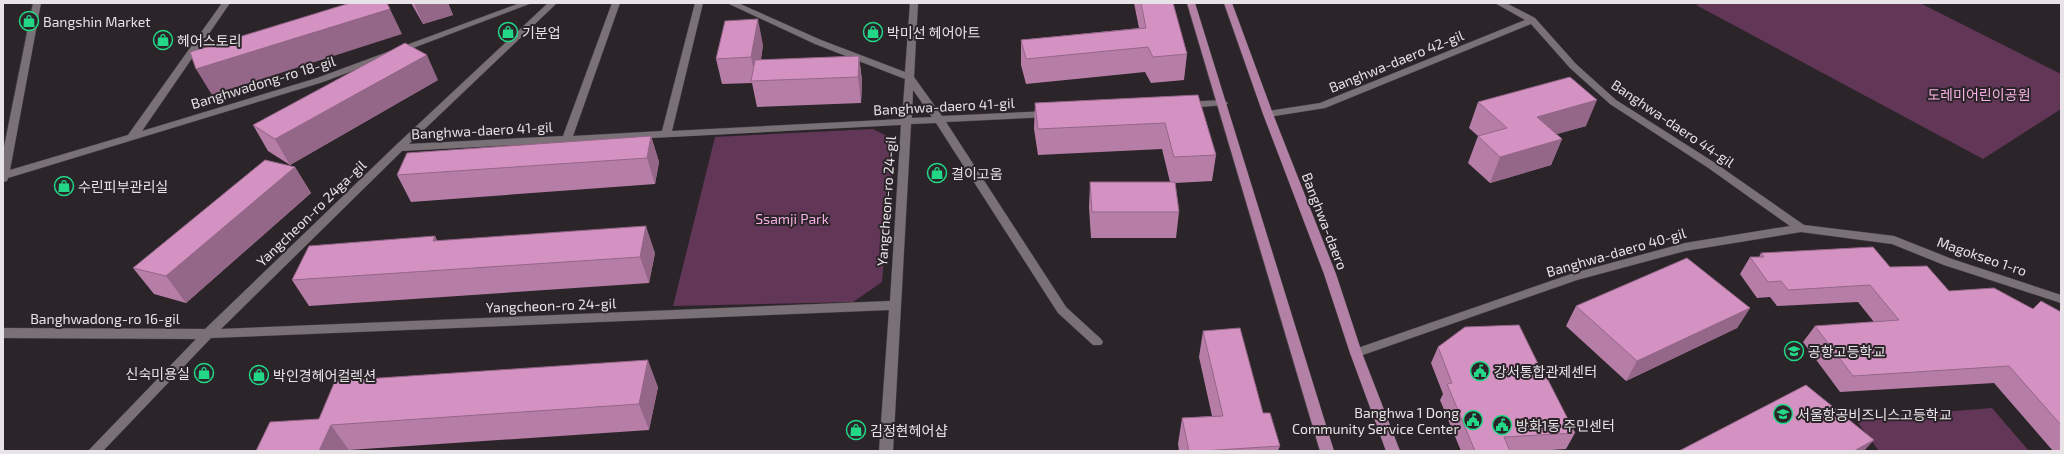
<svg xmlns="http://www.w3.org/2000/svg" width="2064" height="454" font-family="'Exo 2','Noto Sans KR',sans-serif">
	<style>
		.green { fill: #623657 }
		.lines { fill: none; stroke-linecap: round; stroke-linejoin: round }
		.minor-casing { stroke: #464144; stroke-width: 1 }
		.primary-casing { stroke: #464144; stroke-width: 1 }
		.minor { fill: #797176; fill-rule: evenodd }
		.primary { fill: #b380a6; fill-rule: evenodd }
		.wall { fill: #b67ea7 }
		.shaded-wall { fill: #946688 }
		.building { fill: #d492c2; stroke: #946688 }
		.labels { text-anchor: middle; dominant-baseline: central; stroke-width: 4; stroke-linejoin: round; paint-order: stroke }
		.poi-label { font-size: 14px; fill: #e7e3e6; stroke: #2b2429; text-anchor: start }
		.street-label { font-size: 14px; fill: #e7e3e6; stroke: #2b2429 }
		.park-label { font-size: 14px; fill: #f7b1e4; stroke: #2b2429 }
	</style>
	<rect width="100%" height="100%" fill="#2b2429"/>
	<path class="green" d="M1703,3H1920L2061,74V109L1983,159L1696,5Z
		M873,129L895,140L882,282L853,302L673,306L715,137Z
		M1992,408L2029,451H1879L1855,419Z"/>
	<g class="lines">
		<defs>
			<path id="minor" d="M33,3H41L10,170L128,135L222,3H230L142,131L317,78L520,3H532L323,82L8,178L7,181L3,182V152Z
				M548,3H557L409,144L563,136L612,3H620L573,136L662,131L695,3H703L672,131L902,119L905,79L815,44L727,3H738L821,40L905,72L910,3H918L914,77L942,116L1049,111L1054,114L1049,117L946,122L1066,307L1101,339L1103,342L1101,345H1093L1058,313L936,123L911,124L893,451H879L889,310L211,338L103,451H88L196,339L3,338V328L205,329L395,146ZM913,90L932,117L912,118ZM901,125L890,301L221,329L402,151Z
				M1495,3H1506L1535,18L1576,64L1616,100L1715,163L1804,225L1894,236L1952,259L2061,295V303L1944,265L1892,244L1801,232L1685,251L1577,280L1360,356L1356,358L1352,356L1350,353L1352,350L1574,273L1685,243L1790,226L1707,167L1610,104L1570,68L1531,24L1325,108L1268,117L1263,114L1268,111L1320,103L1525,20Z
				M1223,100L1228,103L1226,105L1186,108L1181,105L1186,102Z"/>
			<path id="primary" d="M1187,3H1195L1334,451H1320Z
				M1224,3H1232L1273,114L1336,274L1362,353L1400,451H1386L1350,353L1324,274L1263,114Z"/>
		</defs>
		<use href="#minor" class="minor-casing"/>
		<use href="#primary" class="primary-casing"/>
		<use href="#minor" class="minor"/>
		<use href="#primary" class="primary"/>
	</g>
	<path class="wall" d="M411,3H448L453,15L423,24Z
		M1134,3H1173L1187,54L1184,80L1151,83L1145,72L1026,84L1021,65V40L1139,28Z
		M763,45L761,60L859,56L862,81L861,103L757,107L752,83L722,84L716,59Z
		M438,80L290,165L268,151L253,125Z
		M1198,95L1216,155L1212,181L1175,183L1179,212L1176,238H1091L1089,207L1090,182H1170L1162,149L1038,155L1034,129L1035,103Z
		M1478,102L1586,126L1556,134L1562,139L1551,165L1490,183L1468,163L1478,136L1469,128Z
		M651,136L659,162L655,184L411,202L397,175Z
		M295,167L311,193L186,303L154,294L133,268Z
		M435,236L437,241L655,253L649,283L309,306L292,280Z
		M1761,253L1890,267L1949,291L2033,309L2061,312V451H2053L1994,383L1840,392L1803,342L1815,326L1874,322L1858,302L1777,306L1770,297L1757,298L1740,274L1750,257H1759Z
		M1576,306L1750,308L1737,328L1626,381L1566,326Z
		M1203,331L1263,413L1280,446L1278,451H1179L1178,444L1182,418L1212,416L1199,357Z
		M1438,347L1545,378L1575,433L1566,449L1537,451H1461L1440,400L1443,394L1431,363Z
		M658,387L649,430L349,450V451H256L319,419Z"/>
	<path class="shaded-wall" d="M414,3H448L453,15L423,24Z
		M390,9L402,34L212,95L196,69Z
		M758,19L763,45L757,81H756L751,57Z
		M427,55L438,80L290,165L275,139Z
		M859,56L862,81L861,103L858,77Z
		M1597,100L1586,126L1526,143L1537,117Z
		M651,136L659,162L655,184L647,158Z
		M1562,139L1551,165L1490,183L1500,157Z
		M295,167L311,193L186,303L166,276Z
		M646,226L655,253L649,283L640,257Z
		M435,236L448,263L433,241Z
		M1750,308L1737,328L1626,381L1637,361Z
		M648,360L658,387L649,430L639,404Z
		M331,425L349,450V451H319Z
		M1874,440L1864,451H1854Z"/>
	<path class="building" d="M350,3H387L390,9L196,69L190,52Z
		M1141,3H1173L1187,54L1153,57L1148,47L1026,59L1021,40L1146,28Z
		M758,19L751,57L716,59L725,21Z
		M405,43L427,55L275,139L253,125Z
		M859,56L858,77L751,81L755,60Z
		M1570,77L1597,100L1537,117L1562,139L1500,157L1478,136L1507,128L1478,102Z
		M1198,95L1216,155L1174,157L1165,123L1038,129L1035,103Z
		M651,136L647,158L397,175L407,153Z
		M265,160L295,167L166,276L133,268Z
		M1090,182H1175L1179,212H1092Z
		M646,226L640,257L292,280L309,246L435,236L433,241Z
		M1873,247L1890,267L1927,266L1949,291L1994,288L2033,309L2041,301L2061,312V425L2009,366L1853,376L1815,326L1899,320L1870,285L1788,290L1781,281L1768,282L1750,257H1764L1761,253Z
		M1687,258L1750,308L1637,361L1576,306Z
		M1519,325L1545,378H1547L1575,433L1504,437L1510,451H1475L1447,384L1452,383L1438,347L1465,327Z
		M1240,328L1263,413H1270L1280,446L1201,451H1189L1182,418L1223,416L1203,331Z
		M648,360L639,404L331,425L319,451H256L270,422L319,419L335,381Z
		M1806,385L1874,440L1854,451H1679Z"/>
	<defs>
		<symbol id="shop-ring" viewBox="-11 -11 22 22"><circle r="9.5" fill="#2b2429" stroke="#22d887" stroke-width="1.5"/><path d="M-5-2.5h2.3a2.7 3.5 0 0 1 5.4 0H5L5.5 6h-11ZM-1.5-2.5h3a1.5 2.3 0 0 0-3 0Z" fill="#22d887"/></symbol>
		<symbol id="school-ring" viewBox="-11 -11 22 22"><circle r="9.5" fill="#2b2429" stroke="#22d887" stroke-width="1.5"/><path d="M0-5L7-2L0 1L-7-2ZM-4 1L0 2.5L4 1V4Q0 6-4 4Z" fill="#22d887"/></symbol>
		<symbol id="civic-ring" viewBox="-11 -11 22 22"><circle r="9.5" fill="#2b2429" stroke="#22d887" stroke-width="1.5"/><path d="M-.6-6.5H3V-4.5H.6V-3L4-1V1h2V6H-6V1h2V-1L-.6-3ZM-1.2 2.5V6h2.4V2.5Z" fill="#22d887"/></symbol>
	</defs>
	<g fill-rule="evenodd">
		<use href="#shop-ring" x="18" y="10" width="22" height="22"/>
		<use href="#shop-ring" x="497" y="21" width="22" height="22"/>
		<use href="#shop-ring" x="862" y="21" width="22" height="22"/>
		<use href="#shop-ring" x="152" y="29" width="22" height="22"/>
		<use href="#shop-ring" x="926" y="162" width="22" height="22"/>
		<use href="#shop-ring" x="53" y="175" width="22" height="22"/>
		<use href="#school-ring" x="1783" y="340" width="22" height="22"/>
		<use href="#civic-ring" x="1469" y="360" width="22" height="22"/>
		<use href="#shop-ring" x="193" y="362" width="22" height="22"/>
		<use href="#shop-ring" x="248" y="364" width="22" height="22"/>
		<use href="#school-ring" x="1772" y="403" width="22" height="22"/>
		<use href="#civic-ring" x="1462" y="409" width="22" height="22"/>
		<use href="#civic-ring" x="1491" y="414" width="22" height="22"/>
		<use href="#shop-ring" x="845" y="419" width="22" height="22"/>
	</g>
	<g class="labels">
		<g class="poi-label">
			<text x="43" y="21">Bangshin Market</text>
			<text x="522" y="32">기분업</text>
			<text x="887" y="32">박미선 헤어아트</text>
			<text x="177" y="40">헤어스토리</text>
			<text x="951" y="173">결이고움</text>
			<text x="78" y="186">수린피부관리실</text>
			<text x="1808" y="351">공항고등학교</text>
			<text x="1494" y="371">강서통합관제센터</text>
			<text x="190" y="373" text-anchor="end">신숙미용실</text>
			<text x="273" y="375">박인경헤어컬렉션</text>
			<text x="1459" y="412" text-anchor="end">Banghwa 1 Dong<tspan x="1459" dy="16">Community Service Center</tspan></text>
			<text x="1797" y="414">서울항공비즈니스고등학교</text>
			<text x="1516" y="425">방화1동 주민센터</text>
			<text x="870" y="430">김정현헤어샵</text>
		</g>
		<g class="street-label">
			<text transform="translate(1396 61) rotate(-22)">Banghwa-daero 42-gil</text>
			<text transform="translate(263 82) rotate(-17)">Banghwadong-ro 18-gil</text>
			<text transform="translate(944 106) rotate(-3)">Banghwa-daero 41-gil</text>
			<text transform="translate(1673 123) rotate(34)">Banghwa-daero 44-gil</text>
			<text transform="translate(482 130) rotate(-3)">Banghwa-daero 41-gil</text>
			<text transform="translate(886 201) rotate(-86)">Yangcheon-ro 24-gil</text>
			<text transform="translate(311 213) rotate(-44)">Yangcheon-ro 24ga-gil</text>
			<text transform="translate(1325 221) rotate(69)">Banghwa-daero</text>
			<text transform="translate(1616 252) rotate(-16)">Banghwa-daero 40-gil</text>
			<text transform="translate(1982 256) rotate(19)">Magokseo 1-ro</text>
			<text transform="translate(551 305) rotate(-2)">Yangcheon-ro 24-gil</text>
			<text x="105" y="318">Banghwadong-ro 16-gil</text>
		</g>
		<g class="park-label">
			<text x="1979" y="94">도레미어린이공원</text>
			<text x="792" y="218">Ssamji Park</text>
		</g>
	</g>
	<rect width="2064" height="454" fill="none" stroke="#e7e3e6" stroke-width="8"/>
</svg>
